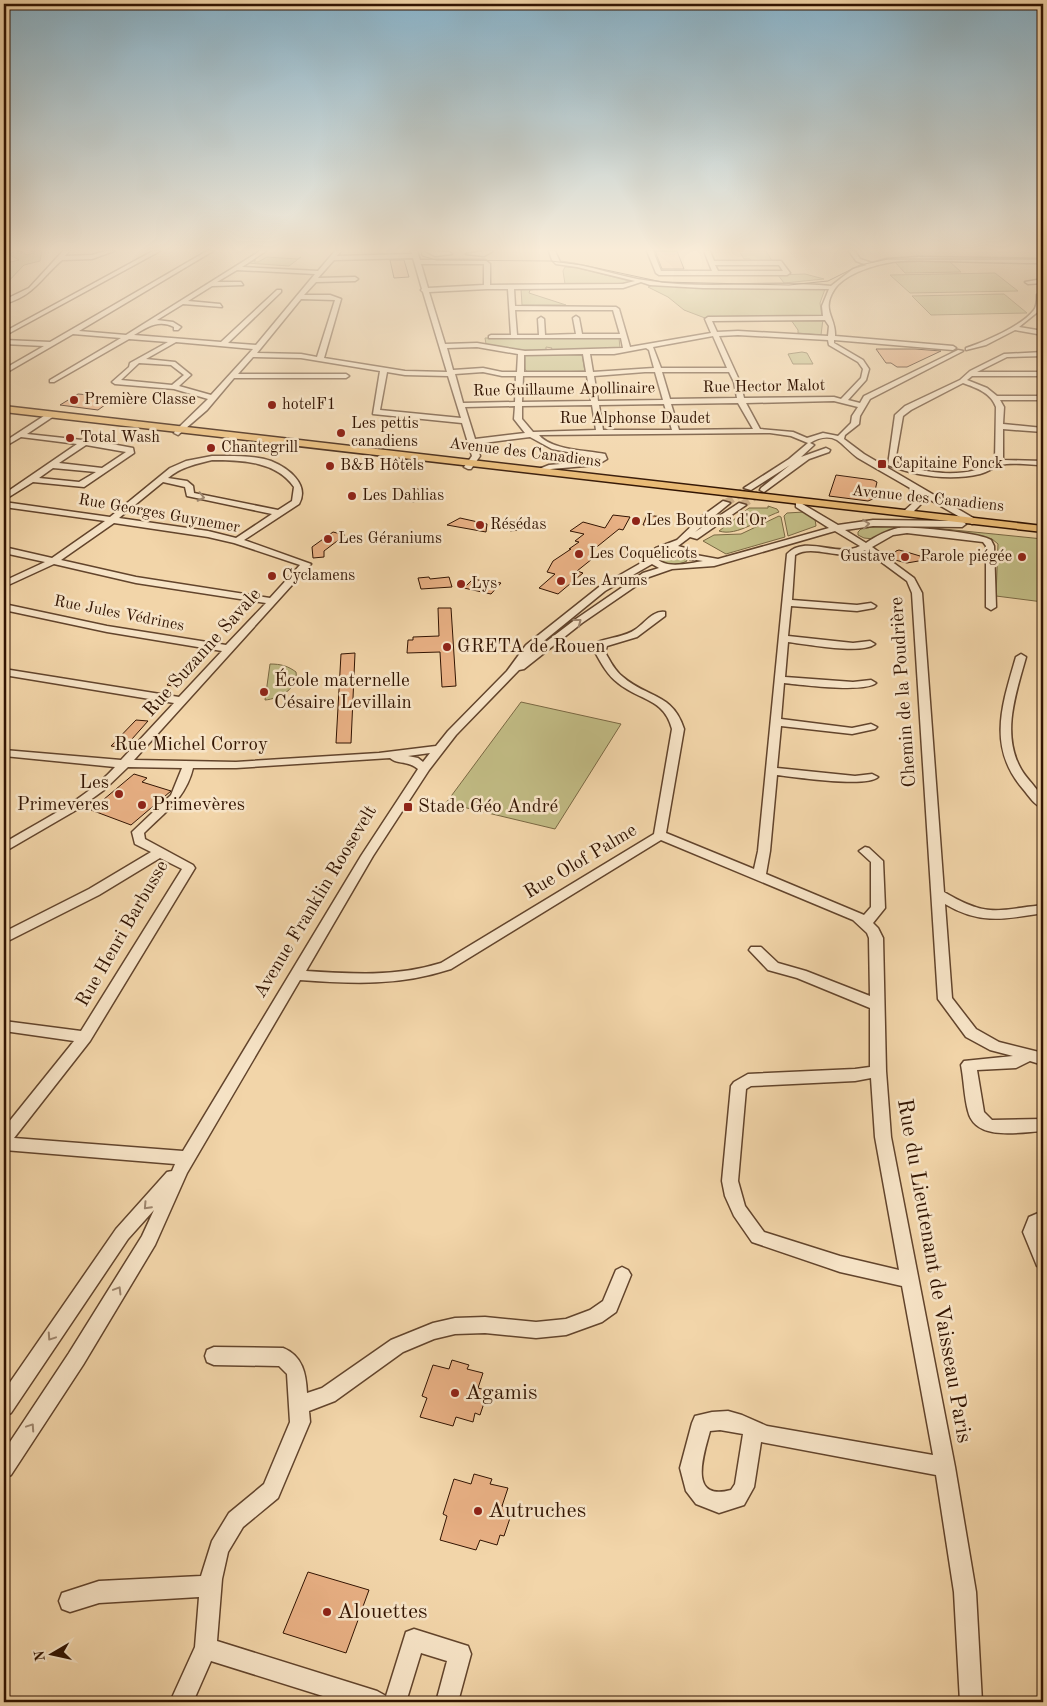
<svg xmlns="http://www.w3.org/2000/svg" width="1047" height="1706" font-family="'Old Standard TT',serif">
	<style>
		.green { fill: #c1bb84; stroke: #7a6843 }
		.building { fill: #e8b084; stroke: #321402 }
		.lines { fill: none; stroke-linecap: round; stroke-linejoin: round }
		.minor-tunnel { stroke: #ccae88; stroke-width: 8; stroke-dasharray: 8 4; stroke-linecap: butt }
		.minor-casing { stroke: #62442c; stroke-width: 3 }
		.major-casing { stroke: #321402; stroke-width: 3 }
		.minor { fill: #f7e4c7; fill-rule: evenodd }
		.major { fill: #e9ba74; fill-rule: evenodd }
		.tram { stroke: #321402; stroke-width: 1 }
		.oneway { stroke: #9e866e }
		.poi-dot { fill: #8f2418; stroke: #f7e4c7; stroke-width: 2 }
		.labels { text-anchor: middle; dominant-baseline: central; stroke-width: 5; stroke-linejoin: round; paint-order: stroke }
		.far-street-label { font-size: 16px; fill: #321402; stroke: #f7e4c7 }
		.far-poi-label { font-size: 16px; fill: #321402; stroke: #f7e4c7; text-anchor: start }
		.poi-label { font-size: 19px; fill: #321402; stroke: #f7e4c7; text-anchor: start }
		.street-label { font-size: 19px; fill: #321402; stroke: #f7e4c7 }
		.near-street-label { font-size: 22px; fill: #321402; stroke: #f7e4c7 }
		.near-poi-label { font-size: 22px; fill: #321402; stroke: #f7e4c7; text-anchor: start }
	</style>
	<rect width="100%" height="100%" fill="#f2d5a9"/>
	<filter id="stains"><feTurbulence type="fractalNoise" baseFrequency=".004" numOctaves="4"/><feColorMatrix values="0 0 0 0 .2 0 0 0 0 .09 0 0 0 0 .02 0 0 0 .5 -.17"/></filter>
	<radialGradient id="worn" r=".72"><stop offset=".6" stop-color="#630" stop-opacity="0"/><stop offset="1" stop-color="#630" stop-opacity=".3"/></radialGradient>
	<path class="green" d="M14,251H20L27,255L34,253L31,251H42L40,261L24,265L4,286V271L9,270L4,266V258L11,262L19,260L10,255L11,253L8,254Z
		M739,251H766L772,261H752L750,259H744Z
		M267,257L297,259L301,257L289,266L247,263L256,260L254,262H258Z
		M949,261L961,272L905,273L895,262Z
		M565,267L578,268L633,282L602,285L565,284L563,271Z
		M995,273L1018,291L910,293L890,275Z
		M805,274L824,279L784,283L778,275Z
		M653,285L824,288L825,289L820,303L822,317L705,318L684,310L668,297L648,287Z
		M545,288L530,290L529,293L566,305H522L521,289Z
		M1004,294L1027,313L931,315L912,296Z
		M823,319L821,335L798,333V330L791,320Z
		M613,337L619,338L620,348L551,350L552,348L546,347V350H517L486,344L485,338Z
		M802,352L807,353L813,364H793L788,354Z
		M527,354L582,355L585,371L528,373L525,369V356Z
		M768,506L777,509L779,512C761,518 737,537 719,531L749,508H768Z
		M804,512L815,519L816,526L788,536L784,516L787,513Z
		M779,516L781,517L785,537L726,554L703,541L714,535L741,534Z
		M878,526L944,529L1043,539V602L996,596L998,544L992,539L909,528L874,539L864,538L858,535V532L861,529Z
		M674,551L686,556L687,561C677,566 665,566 658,558L660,554Z
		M270,664C281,664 288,666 296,672C299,688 279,699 265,700Z
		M521,702L621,724L555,829L446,803Z"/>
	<path class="building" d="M655,251H677L684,269H662Z
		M390,260H404L409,277L394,278Z
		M876,349H915L941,351L907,367H897L891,363H886Z
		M78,394L116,397L98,410L60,405Z
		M836,475L873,480L877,482L873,499L868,501L829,496Z
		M413,488L428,491L414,502L399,499Z
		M613,515L630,517L623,530L619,529L593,550L591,553L597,555L577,571L583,573L558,594L539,588L555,574L547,572L553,561L571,549H569L579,542L575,541L584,534L570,531L583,522L605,528Z
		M647,515L662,517L657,526L643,525Z
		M460,518L487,524L486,532L447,525Z
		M517,520L520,530L510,531L503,521Z
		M333,532L345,535L324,551V557L313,558L312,547Z
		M899,550L910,553L930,559L907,563L891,559L896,551Z
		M429,577L430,579L449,577L452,587L421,589L418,578Z
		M473,579L489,582L491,581L501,583L491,594L464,588Z
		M438,608H451L456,686L442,687L440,652L407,653L408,640H413V637L439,636Z
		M355,653L351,743H336L341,654Z
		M190,659L202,661L178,687L167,685Z
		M136,720L148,721L124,748L111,746Z
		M134,774L147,778L142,782L171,791L131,825L91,810Z
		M452,1360L469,1365L467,1369L483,1373L478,1388L488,1391L480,1415L475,1413L473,1422L456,1417L453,1426L420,1417L427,1398L422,1396L433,1365L449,1369Z
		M474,1474L492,1479L490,1484L508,1488L502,1506L513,1509L504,1536L500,1535L497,1545L480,1540L476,1550L440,1540L447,1516L443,1514L454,1479L471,1484Z
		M308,1572L369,1590L346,1653L283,1633Z"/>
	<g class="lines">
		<path class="minor-tunnel" d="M726,503L748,488
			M742,505L764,490"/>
		<defs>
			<path id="minor" d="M6,251H13L4,256V252Z
				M63,251H69L65,256L92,255L106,251H114L92,259L62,260C41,278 34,296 4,304V300L29,288Z
				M153,251H160L4,336V332Z
				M207,251H213L79,331L126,335L260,251H266L242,267L318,271L335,251H341L337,256L412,254L411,251H417L420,260H485L490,264V285L623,284L635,281L577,267L556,264L552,260L549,251H555L560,262C590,265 619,277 650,281C709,290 771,280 831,286L853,269L867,265L856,261L849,251H855L860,259L872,263L887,259L919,257L1043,259V263C1010,263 977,262 944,261C926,261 906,259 887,263C871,266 843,275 834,290C821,311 836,317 835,336L953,346L956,348L953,350L834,340V343L863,360L869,369L866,380L848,400L860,403L864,396L958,350L963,351L870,399L860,416L859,424L845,435L844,439L864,454L975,519V523L972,524L920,494L921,504L910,515H904V511L914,502L910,488C893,478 875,468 858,458C851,453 843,444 837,440C828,435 818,438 810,443L814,445L801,457L826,448L830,450L829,452L809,459L764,492L760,490L761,488L790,465L751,490L744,488L789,459L808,443L791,436L770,433L539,435C551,450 585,450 605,454L607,459L597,465L551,469L545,473H539V469L549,465L595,461L599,458L552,449L530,437L476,444L480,456L471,469H468L464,467L472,456L462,423L373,414L380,371L301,358L253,357L238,374H346L349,376L346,378H234L207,410L178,435L174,433L175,431L208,399L174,389L115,384L112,382L129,367L130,363L168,342L129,339L54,382H50V380L121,338L73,334L4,374V369L44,346L4,344V340L50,342ZM413,258L422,289L421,290L423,292L447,372L405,371L324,358L341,299L330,295H304L316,282L355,281L358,279L355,277L318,278L334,260ZM421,264H484V285L428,288ZM237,270L315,274L256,345L228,343L281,292V290H277L221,342L134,335C147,327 159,319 174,327V330H178L181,327L173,322L157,320L183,304L222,307L220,304L188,301L212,286L243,285L241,282H217ZM641,282L650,285L703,288L829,289L822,306L823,316L708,317L705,319L711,333L630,347L619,309L616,307L515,306L514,289L623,288ZM487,289H508L511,335H491L489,336V338H621L623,348L525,351L477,343L445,344L429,292ZM301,299L335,300L317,357L301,354L257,353ZM515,310H613L620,334H582L579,318L576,316L573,318L576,334L545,335L544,319L541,317L538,319L539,335H517ZM825,320L829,326L828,336L738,331L717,332L712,321ZM738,335L828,340L829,345L858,362L863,369L861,378L841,399L834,397L744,398L740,382L719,336ZM713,336L727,368H661L653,347ZM176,342L253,349L211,395L179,386L191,375L175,362L146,359ZM477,347L518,354L517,372H502L483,368L453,370L447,348ZM646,348L649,350L654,368L593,372L590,354H614ZM583,354L586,372H524V355ZM139,363L171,365L184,375L172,385L121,380ZM387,372L405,375L448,376L461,418L380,410ZM483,372L502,376H516L515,402L463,403L455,374ZM645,372H655L663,400L598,401L594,376ZM662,372H729L734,382L737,398L670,399ZM523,376H587L591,401L522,402ZM834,401L858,407L852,416L851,423L838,436L823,433L807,438L793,432L760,429L746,403ZM738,403L753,429L679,430L671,404ZM664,404L672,430H603L599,405ZM592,405L596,430L533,432L522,419V406ZM515,406L514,419L525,433L475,439L465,407Z
				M425,251L449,252L452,254L435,256Z
				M486,251H493L484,256L466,254Z
				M647,251H653L661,271H712L704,251H710L714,261H781L790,273L787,275H659L656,273ZM715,265H779L783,271H718Z
				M1043,279V283L1028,284L1025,282Z
				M1043,290L1040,310L1019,327L1043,331V335L1015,330L986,345L966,350V348C984,342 1022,326 1034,310C1037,306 1037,300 1037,295Z
				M1043,352V356L1007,357L977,372H1043V376H972L967,380L987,388L997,396H1043V400H1000L1004,407L1003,424L1043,428V432L1003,429V460L1043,461V465C1033,465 1010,462 1001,465C994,467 988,472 980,474C950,481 916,476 888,465L895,415L905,406L960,380L970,371L1004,354ZM963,383C977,388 991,393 996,407L995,461C969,480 923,474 895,462L903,416L911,410Z
				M50,412L57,414L27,434L101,442L133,448L134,453L84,487L33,482L4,500V494L77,444L21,437L4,447V442ZM86,445L126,452L102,468L59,463ZM53,468L96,472L79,482L39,478Z
				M212,456C229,456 255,455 271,461C288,468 310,484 299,504L244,540L311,564L134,760L236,762L379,753L436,746L448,731L507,671L526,645L599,587L648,559V554L656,548L677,540L701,517L723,501L730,503L695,532L739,503L746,505L697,539L690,537L678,546L689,549L696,555L718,559L829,528L796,507V503L799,502L838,525L873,520L962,521L966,524L962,527L873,526L845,530L866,543C876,536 886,531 898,528C911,526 983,533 991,540L994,546L996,607L991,610L986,607V546L983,542L907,533L893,535L872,547L914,578L922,593L944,892C988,918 996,910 1043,905V913C1005,919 980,925 945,904L952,998L976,1029L999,1042L1043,1053V1065L1030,1061L1016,1068L977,1070L984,1112L992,1120L1043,1119V1131C1020,1132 975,1142 968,1111C964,1096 964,1080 961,1065L964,1061L1013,1056L990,1050L966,1037L938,999L912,593L907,581L865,550C840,563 815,543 795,555L792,600L857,605L871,603L876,606L874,608L857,611L791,606L788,636L853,643L870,641L875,644C862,655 806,644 788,642L785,677L853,682L871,680L876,683C865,693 802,685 784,683L781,719L852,728L871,724L877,727L875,729L852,734L781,726L777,768L855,776L872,774L878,777C867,788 795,777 777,775L770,851L766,874L864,915L871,907V862L859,851L865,847L869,848L883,861L885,908L873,923L878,928L883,938L886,1071L891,1137L955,1467L976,1592L982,1702H960L954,1592L936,1475L761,1442L754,1487L744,1505L719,1513L696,1504L686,1491L680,1468L692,1423L695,1416L712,1412L728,1411L742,1415L767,1426L933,1455L902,1286L840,1272L752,1242L734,1216L725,1196L722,1181L731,1086L734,1082L748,1074L855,1069L870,1067V1008L797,978L768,970L749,950L751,947H761L778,963L806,971L870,996L869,938L867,933L853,920L661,840L451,969C399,986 354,984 300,980L187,1173L155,1245L83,1365L11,1475L4,1478V1451L69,1353L142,1236L154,1210L128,1239L11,1413L4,1416V1391L116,1229L167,1172L172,1171L175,1164L4,1150V1128L74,1041L4,1031V1021L81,1031L182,869L160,858L99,895L4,943V932L89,889L151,852L135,844L132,832L171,795L182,768L128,767L104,790L78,809L4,852V843C42,820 85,800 115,767L4,756V750L121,760L174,703L4,675V669L179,697L222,651L107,632L4,610V604L107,626L226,645L266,603L136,583L54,564L4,587V581L45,562L4,553V547L52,558L105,521L4,507V502L110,517L170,468L186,461ZM212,460C241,460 276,461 294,487L292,501L278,510L194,493L193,486L187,481L168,478C181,467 196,464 212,460ZM163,482L185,487L187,496L272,514L236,538L208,531L119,518ZM114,523L208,537L234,543L300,565L270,598L136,577L61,560ZM835,531L860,546C836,558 806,534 787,554L758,851L754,869L666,833L684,729C673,693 647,698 623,677C615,671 610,661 605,652L607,646L637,637L665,616V612C653,610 645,623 636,629C625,637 611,637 598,642L595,652C601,663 608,676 618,683C640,701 664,698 672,729L654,834L441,963C396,977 352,974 306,971L373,856L429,770L456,735L519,670L524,669L582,623L649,577L672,569L714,566ZM674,551L683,553L690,559L703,561C690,563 664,570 656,557L662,552ZM652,564L659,568L643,573L576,619L530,654L534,649L605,591ZM430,753L423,762L418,758L408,756ZM390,758C398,765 407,760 418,769L361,856L183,1151L14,1138L90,1041L195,868L193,865L145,839L144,833C165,812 186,798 193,768H236ZM871,1078L875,1137L899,1270L840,1256L764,1232L745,1206L738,1181L746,1089L751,1086L855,1081ZM720,1430L743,1434L735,1484L731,1490C687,1502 704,1453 710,1431Z
				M1021,654L1026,657C1016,693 1001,734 1021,769C1029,783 1044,792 1043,808C1035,806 1029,796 1023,789C987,747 1002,705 1016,657Z
				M1043,1211V1226L1039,1232L1043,1241V1269L1037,1266L1023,1232L1029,1217Z
				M622,1267L628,1270L631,1275L616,1312L602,1322L566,1335L536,1338L485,1333L455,1334L434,1339L403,1352L335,1401L309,1411L310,1422L278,1498L243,1527L228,1552L222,1579L217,1641L377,1691L386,1696L406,1632L414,1629L468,1646L471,1654L458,1702H436L447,1661L421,1653L406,1702H342L211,1661L193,1702H170L195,1647L199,1597L99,1603L70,1612L62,1609L59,1601L62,1593L99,1581L201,1576L212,1541L229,1513L264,1484L290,1422L287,1374L279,1366L214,1365L207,1362L205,1356L207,1350L214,1347L283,1348C303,1356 306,1374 307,1393L322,1388L391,1340L433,1323L455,1318L485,1317L536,1322L566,1319L590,1310L603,1301L616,1270Z"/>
			<path id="major" d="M4,406L1043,526V532L4,412Z"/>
		</defs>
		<use href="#minor" class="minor-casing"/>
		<use href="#major" class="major-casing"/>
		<use href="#minor" class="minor"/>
		<use href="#major" class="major"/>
		<path class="tram" d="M421,251L422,256L436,260L551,261L583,265L662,282L789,285L828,281L860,265L888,259H1043"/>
	</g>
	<defs><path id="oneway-chevron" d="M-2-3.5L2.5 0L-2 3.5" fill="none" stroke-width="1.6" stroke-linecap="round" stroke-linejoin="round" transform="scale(1.25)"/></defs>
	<g class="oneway">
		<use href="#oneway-chevron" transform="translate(201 497) rotate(12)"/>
		<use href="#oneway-chevron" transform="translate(866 524) rotate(-6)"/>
		<use href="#oneway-chevron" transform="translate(578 622) rotate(-37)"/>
		<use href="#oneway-chevron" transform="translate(147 1206) rotate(133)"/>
		<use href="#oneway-chevron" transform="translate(118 1290) rotate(-59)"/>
		<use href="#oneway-chevron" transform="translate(51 1337) rotate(124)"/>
		<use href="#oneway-chevron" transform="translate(31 1427) rotate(-56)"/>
	</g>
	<linearGradient id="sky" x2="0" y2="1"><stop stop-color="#89b6cf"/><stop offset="0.51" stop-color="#f9ecd8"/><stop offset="1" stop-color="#f9ecd8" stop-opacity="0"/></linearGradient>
	<rect width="1047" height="490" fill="url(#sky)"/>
	<g class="poi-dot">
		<circle cx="74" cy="400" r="5"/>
		<circle cx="272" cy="405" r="5"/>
		<circle cx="341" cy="433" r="5"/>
		<circle cx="70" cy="438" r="5"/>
		<circle cx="211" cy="448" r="5"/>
		<rect x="877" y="459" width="10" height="10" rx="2.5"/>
		<circle cx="330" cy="466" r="5"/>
		<circle cx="352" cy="496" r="5"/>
		<circle cx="636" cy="521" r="5"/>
		<circle cx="480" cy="525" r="5"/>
		<circle cx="328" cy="539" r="5"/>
		<circle cx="579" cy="554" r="5"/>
		<circle cx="905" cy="557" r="5"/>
		<circle cx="1022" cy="557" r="5"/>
		<circle cx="272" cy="576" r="5"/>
		<circle cx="561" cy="581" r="5"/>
		<circle cx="461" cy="584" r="5"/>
		<circle cx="447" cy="647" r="5"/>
		<circle cx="264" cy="692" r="5"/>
		<circle cx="119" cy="794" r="5"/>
		<circle cx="142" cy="805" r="5"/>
		<rect x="403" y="802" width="10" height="10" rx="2.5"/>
		<circle cx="455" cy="1393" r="5"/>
		<circle cx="478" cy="1511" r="5"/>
		<circle cx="327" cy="1612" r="5"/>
	</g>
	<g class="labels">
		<g class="far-street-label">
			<text transform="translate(764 387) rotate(-1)">Rue Hector Malot</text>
			<text transform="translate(564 390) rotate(-1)">Rue Guillaume Apollinaire</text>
			<text x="635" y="419">Rue Alphonse Daudet</text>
			<text transform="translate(525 453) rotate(7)">Avenue des Canadiens</text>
			<text transform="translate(928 499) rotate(6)">Avenue des Canadiens</text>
			<text transform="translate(159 514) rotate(10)">Rue Georges Guynemer</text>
			<text transform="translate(119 614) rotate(11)">Rue Jules Védrines</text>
		</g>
		<g class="far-poi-label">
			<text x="84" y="400">Première Classe</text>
			<text x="282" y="405">hotelF1</text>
			<text x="351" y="424">Les pettis<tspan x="351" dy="18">canadiens</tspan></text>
			<text x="80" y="438">Total Wash</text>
			<text x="221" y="448">Chantegrill</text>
			<text x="892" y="464">Capitaine Fonck</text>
			<text x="340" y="466">B&amp;B Hôtels</text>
			<text x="362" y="496">Les Dahlias</text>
			<text x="646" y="521">Les Boutons d'Or</text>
			<text x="490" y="525">Résédas</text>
			<text x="338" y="539">Les Géraniums</text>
			<text x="589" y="554">Les Coquelicots</text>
			<text x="895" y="557" text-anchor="end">Gustave</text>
			<text x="1012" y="557" text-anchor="end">Parole piégée</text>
			<text x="282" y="576">Cyclamens</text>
			<text x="571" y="581">Les Arums</text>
			<text x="471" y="584">Lys</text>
		</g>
		<g class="poi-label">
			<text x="457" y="647">GRETA de Rouen</text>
			<text x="274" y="681">École maternelle<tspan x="274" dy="22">Césaire Levillain</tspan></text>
			<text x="109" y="783" text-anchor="end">Les<tspan x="109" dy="22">Primeveres</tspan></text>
			<text x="152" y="805">Primevères</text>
			<text x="418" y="807">Stade Géo André</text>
		</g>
		<g class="street-label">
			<text transform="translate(203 653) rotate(-48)">Rue Suzanne Savale</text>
			<text transform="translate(904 692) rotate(-94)">Chemin de la Poudrière</text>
			<text x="191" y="745">Rue Michel Corroy</text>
			<text transform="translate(581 862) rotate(-31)">Rue Olof Palme</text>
			<text transform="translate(316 902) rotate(-59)">Avenue Franklin Roosevelt</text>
			<text transform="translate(123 934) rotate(-60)">Rue Henri Barbusse</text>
		</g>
		<g class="near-street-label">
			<text transform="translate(934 1271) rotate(80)">Rue du Lieutenant de Vaisseau Paris</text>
		</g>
		<g class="near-poi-label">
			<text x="465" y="1393">Agamis</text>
			<text x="488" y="1511">Autruches</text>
			<text x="337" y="1612">Alouettes</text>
		</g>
	</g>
	<rect width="1047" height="1706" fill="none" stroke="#f2d5a9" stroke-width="20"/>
	<rect x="5" y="5" width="1037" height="1696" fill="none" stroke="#321402" stroke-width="2.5"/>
	<rect x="10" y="10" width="1027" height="1686" fill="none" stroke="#321402"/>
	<g transform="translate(52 1654) rotate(261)" stroke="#f7e4c7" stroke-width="4" paint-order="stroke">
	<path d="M0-4L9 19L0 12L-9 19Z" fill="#321402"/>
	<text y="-8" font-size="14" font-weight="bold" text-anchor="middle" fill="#321402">N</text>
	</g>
	<rect width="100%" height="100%" filter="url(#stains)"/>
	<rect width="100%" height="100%" fill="url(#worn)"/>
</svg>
